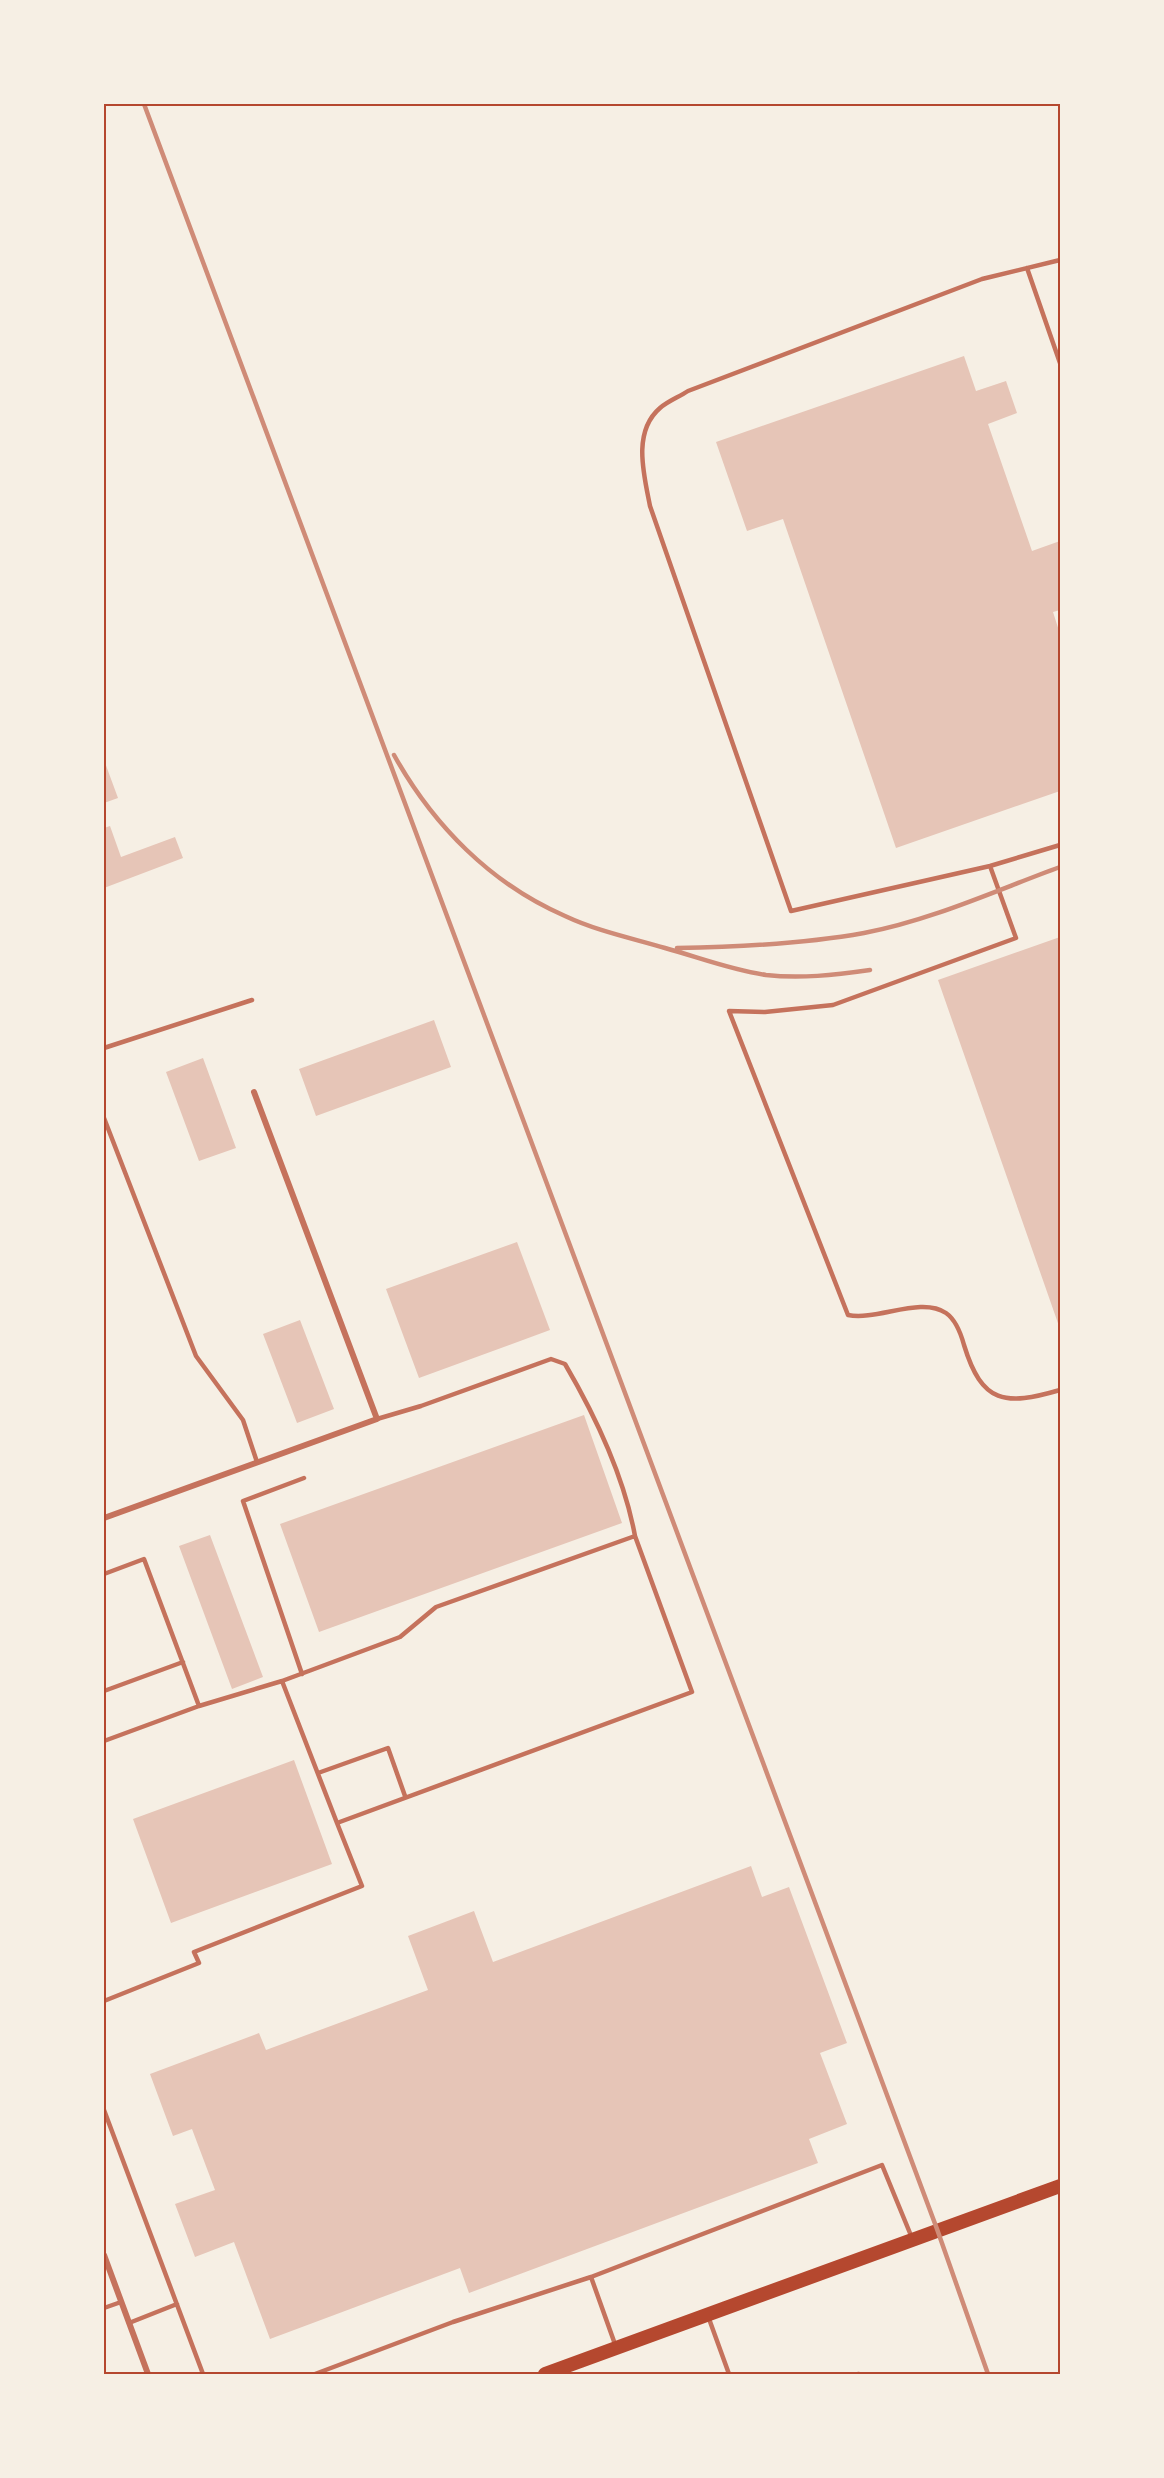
<svg xmlns="http://www.w3.org/2000/svg" width="1164" height="2478" font-family="Mulish,sans-serif">
	<style>
		.building { fill: #e6c5b7 }
		.lines { fill: none; stroke-linecap: round; stroke-linejoin: round }
		.service { stroke: #c5725c; stroke-width: 4.5 }
		.minor { stroke: #c5725c; stroke-width: 6 }
		.primary { stroke: #b5482f; stroke-width: 14 }
		.rail { stroke: #cf8b77; stroke-width: 4.5 }
		.neatline { fill: none; stroke: #b5482f; stroke-width: 2 }
	</style>
	<rect width="100%" height="100%" fill="#f6efe4"/>
	<path class="building" d="M964,356L976,391L1006,381L1017,413L988,424L1032,551L1060,541V610L1053,612L1060,634V791L896,848L783,519L747,531L716,442Z
		M104,760L118,798L104,803Z
		M110,826L121,857L175,837L183,858L104,888V828Z
		M1060,937V1329L938,980Z
		M434,1020L451,1067L316,1116L299,1069Z
		M203,1058L236,1148L199,1161L166,1072Z
		M517,1242L550,1330L419,1378L386,1289Z
		M300,1320L334,1409L297,1423L263,1334Z
		M584,1415L622,1523L319,1632L280,1524Z
		M210,1535L263,1677L232,1689L179,1546Z
		M294,1760L332,1864L171,1923L133,1819Z
		M751,1866L762,1897L789,1887L847,2043L820,2053L847,2124L809,2139L818,2163L469,2293L460,2268L270,2339L234,2242L195,2257L175,2204L215,2190L192,2129L173,2136L150,2074L259,2033L266,2050L428,1990L408,1936L474,1911L493,1962Z"/>
	<g class="lines">
		<path class="service" d="M1060,260L982,279L688,391C679,397 668,401 660,408C632,432 644,475 650,506L791,911L990,866L1060,845
			M1027,268L1060,363
			M990,866L1016,938L833,1005L765,1012L729,1011L848,1315C877,1321 921,1296 946,1313C956,1320 961,1334 964,1345C982,1404 1005,1406 1060,1390
			M104,1048L252,1000
			M104,1118L196,1356L243,1420L257,1462
			M377,1419L421,1406L551,1359L565,1364C596,1417 624,1476 635,1536
			M104,1574L144,1559L199,1706L104,1741
			M302,1674L243,1501L304,1478
			M104,1691L183,1662
			M199,1706L282,1681L400,1637L436,1607L635,1536L692,1692L337,1823L282,1681
			M318,1773L388,1748L405,1796
			M104,2001L199,1963L194,1952L362,1886L337,1823
			M104,2110L203,2374
			M104,2308L121,2302
			M708,2316L729,2374
			M129,2323L177,2304
			M616,2347L591,2277L882,2165L912,2238
			M315,2374L453,2322L591,2277
			M858,2374H859"/>
		<path class="minor" d="M104,1518L377,1419L254,1092
			M104,2255L148,2374"/>
		<path class="primary" d="M545,2374L1060,2186"/>
		<path class="rail" d="M144,104L937,2229L988,2374
			M394,755C433,825 491,884 565,916C597,931 631,938 665,948C698,957 731,970 766,975C800,979 835,975 870,970
			M677,948C739,947 803,944 864,933C932,920 997,890 1060,867"/>
	</g>
	<rect width="1164" height="2478" fill="none" stroke="#f6efe4" stroke-width="210"/>
	<rect x="105" y="105" width="954" height="2268" class="neatline"/>
</svg>
